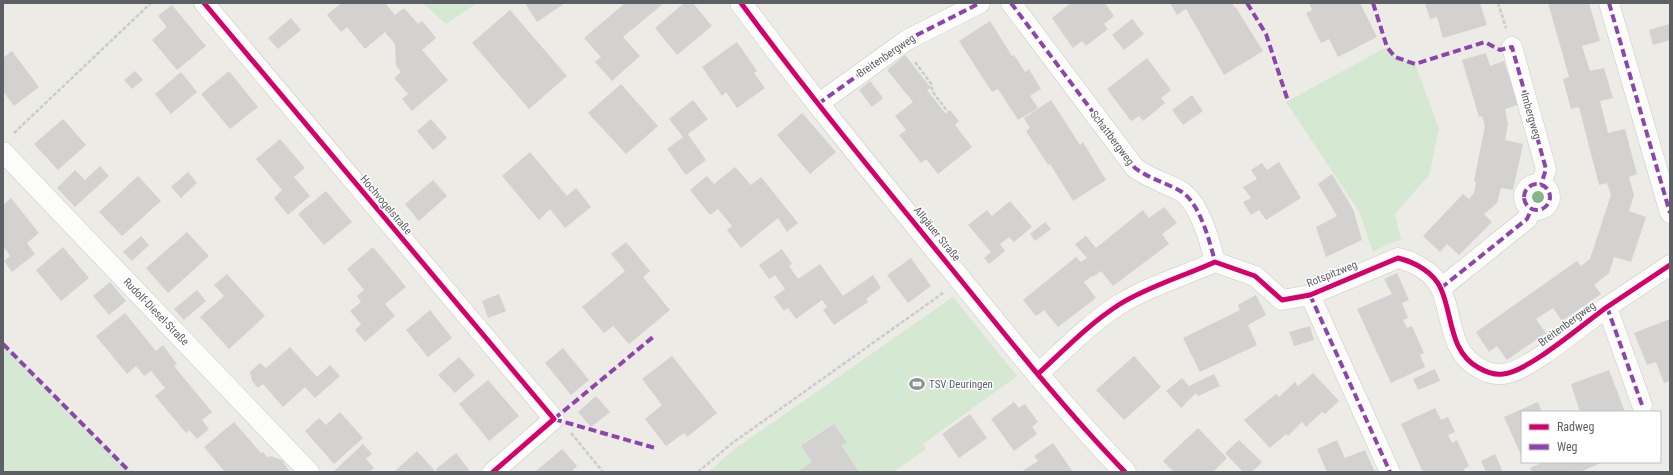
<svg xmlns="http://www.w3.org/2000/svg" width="1673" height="475" font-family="'Roboto Condensed',sans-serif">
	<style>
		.green { fill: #d4e8d2 }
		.building { fill: #d3d2d0 }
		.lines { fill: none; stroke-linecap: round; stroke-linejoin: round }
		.minor-casing { stroke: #c8c9c8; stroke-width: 21 }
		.tertiary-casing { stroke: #c8c9c8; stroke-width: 23 }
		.path { stroke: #c9ccca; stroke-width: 2.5; stroke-dasharray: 4 2; stroke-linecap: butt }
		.minor { stroke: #fcfcfb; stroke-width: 20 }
		.tertiary { stroke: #fcfcfb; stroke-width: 22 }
		.quiet { stroke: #8e44ad; stroke-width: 4; stroke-dasharray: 8 4; stroke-linecap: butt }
		.cycleway-casing { stroke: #fff; stroke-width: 8 }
		.cycleway { stroke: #d6006c; stroke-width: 5 }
		.tree { fill: #89b389 }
		.labels { text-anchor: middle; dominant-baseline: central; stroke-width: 3; stroke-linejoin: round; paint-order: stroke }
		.street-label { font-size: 11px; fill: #5c5f64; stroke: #fff }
		.poi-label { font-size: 11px; fill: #5c5f64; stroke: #fff; text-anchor: start }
	</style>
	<rect width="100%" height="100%" fill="#ecebe6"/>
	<path class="green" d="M423,3H477L446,24Z
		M1387,47L1395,57L1415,64L1439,129L1429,175L1395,214L1401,240L1390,243L1373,252L1360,213L1286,102Z
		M953,297L1017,376L923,444L926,449L896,470L897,472H708L736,448Z
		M3,344L130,472H3Z"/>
	<path class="building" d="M341,3H385L395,15L404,8L418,24L422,21L436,38L422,50L448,80L412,111L402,99L408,94L394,78L401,72L396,66L395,44L385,32L365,49L347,27L341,32L327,15Z
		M525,3H565L537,22Z
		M625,3H664L623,37L640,56L612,81L595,62L601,57L584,38Z
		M684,3H693L712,26L677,55L655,28Z
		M1071,3H1105L1114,16L1104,24L1108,29L1086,46L1082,41L1073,48L1052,18Z
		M1170,3H1232L1235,8V6L1263,51L1224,75L1186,9L1177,15Z
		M1309,3H1360L1377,37L1338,57L1329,39L1321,43L1306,13L1312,10Z
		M1425,3H1480L1487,25L1443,38L1437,17L1430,19Z
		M1548,3H1589L1600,41L1582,46L1590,71L1604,68L1613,98L1600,101L1608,133L1625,129L1637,174L1629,177L1634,195L1629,211L1646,217L1631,262L1614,257L1609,273L1594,285L1601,294L1562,321L1553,308L1536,319L1546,333L1507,360L1497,346L1489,352L1476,332L1577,261L1581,266L1590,259L1611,195L1607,183L1599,185L1579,107L1571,109L1563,79L1569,77Z
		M172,5L206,46L177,70L152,40L167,27L158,16Z
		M510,10L567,76L529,109L472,43Z
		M291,18L301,30L278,49L268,38Z
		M1132,19L1144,34L1124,50L1112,35Z
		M990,21L1012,56L1014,55L1025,72L1029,69L1041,89L1030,96L1038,108L1018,120L998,89L992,92L959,41Z
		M1669,24L1670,40L1653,45L1649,30Z
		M737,42L757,71L754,73L765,88L737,108L726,92L722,96L702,67Z
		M12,51L39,87L14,106L3,91V58Z
		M1486,53L1490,66L1504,61L1518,105L1505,109L1508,124L1505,140L1523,144L1513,190L1501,188L1497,203L1484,214L1492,222L1459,255L1447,244L1440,252L1423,236L1463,194L1469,199L1474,193L1476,182L1474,181L1485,126L1482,116L1479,117L1462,60Z
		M905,55L931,88L927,90L946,114L950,110L959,121L955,125L972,147L938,174L926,159L921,163L899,135L906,130L895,116L913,102L887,70Z
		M1147,58L1171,90L1161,98L1165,103L1143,121L1139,116L1131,121L1107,89Z
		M135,71L143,80L132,89L124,80Z
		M229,71L258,107L230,129L201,94Z
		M181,72L197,92L171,114L155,94Z
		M870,81L883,98L872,107L859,90Z
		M621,84L658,126L626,154L588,113Z
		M1192,95L1203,111L1183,125L1172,110Z
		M693,100L708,119L688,134L706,160L686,175L667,149L683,137L669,119Z
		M1051,100L1080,145L1083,142L1106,180L1073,201L1050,164L1048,165L1026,131L1030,128L1024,118Z
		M802,113L836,152L810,174L777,135Z
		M63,119L86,145L58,170L34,144Z
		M431,119L447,138L433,150L417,131Z
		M280,139L305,168L294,177L310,196L288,215L274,198L282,190L256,159Z
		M530,152L567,196L576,188L591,207L565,228L550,209L539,220L502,176Z
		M1279,162L1301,198L1266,220L1259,210L1251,215L1243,202L1251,198L1243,187L1257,179L1251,170L1262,163L1267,170Z
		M100,166L109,176L75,207L57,188L75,170L85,180Z
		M735,167L751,185L761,177L798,223L787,232L778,218L741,248L727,230L732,226L718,209L710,215L690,190L707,176L714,184Z
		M188,172L197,183L181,198L171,187Z
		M1332,174L1353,209L1362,240L1326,257L1316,227L1337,216L1318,184Z
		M138,176L161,201L122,236L99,212Z
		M433,180L447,196L419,221L405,204Z
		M326,191L352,222L324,245L298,214Z
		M11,198L39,233L27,243L35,254L12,272L4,261L10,256L3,246V205Z
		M1010,201L1032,227L1014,242L1009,237L1000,244L1005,251L989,264L984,258L991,252L968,225L987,210L992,216Z
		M1164,207L1177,223L1162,234L1169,244L1113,286L1101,271L1093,277L1092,276L1084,282L1096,298L1058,327L1044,310L1036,316L1023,300L1076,257L1081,262L1087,258L1075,244L1086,236L1096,248L1143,210L1149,218Z
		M1045,222L1051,229L1035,241L1030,234Z
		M187,232L209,256L168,293L146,268Z
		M141,236L149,245L132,261L123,252Z
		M626,242L650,271L643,277L670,310L629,344L613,326L604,333L582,307L625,271L611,254Z
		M63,247L89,278L61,301L36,270Z
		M373,247L406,287L385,304L395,316L365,342L355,330L361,324L350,311L361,302L357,296L364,290L347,269Z
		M782,249L792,264L789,266L798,279L820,264L843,296L873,275L881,288L866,299L868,302L834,325L823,310L827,307L822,300L796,319L788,308L784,311L774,297L785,289L775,275L769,279L759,265Z
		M911,258L931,286L908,303L887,275Z
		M1397,273L1409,300L1402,303L1408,318L1403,320L1407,328L1412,326L1424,353L1420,355L1425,367L1391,383L1357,309L1392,294L1384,279Z
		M227,274L265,316L229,349L200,317L224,296L214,285Z
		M110,282L126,301L109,315L93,296Z
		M197,290L206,301L184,320L174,309Z
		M499,294L506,311L488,318L482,301Z
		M1256,295L1266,315L1248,325L1257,345L1200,372L1183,338L1240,310L1238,305Z
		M430,310L452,338L428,357L406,330Z
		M125,313L156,351L163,345L177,364L174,366L212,412L202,420L209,429L197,439L189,430L186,433L155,396L165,388L151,371L144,376L136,366L127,374L96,336Z
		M1670,319V381L1664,383L1656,362L1647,365L1634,333Z
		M1310,326L1314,340L1294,346L1289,332Z
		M290,347L317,377L330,365L340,376L315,398L305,387L283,407L263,384L258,388L252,381L250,372L260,363L266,368Z
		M563,348L589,380L571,395L545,363Z
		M672,356L717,413L687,437L684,433L666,446L645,419L662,405L642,379Z
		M1134,356L1161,387L1124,420L1096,390Z
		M459,357L475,375L455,393L438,375Z
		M1435,369L1440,381L1418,390L1413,379Z
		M1609,370L1625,412H1580L1571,384Z
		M1313,373L1339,401L1325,414L1322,412L1306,427L1302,422L1288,436L1286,434L1270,448L1244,420L1276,394L1279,397L1295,382L1298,386Z
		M1214,374L1220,386L1198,396L1196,393L1181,408L1166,391L1182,378L1189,386Z
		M488,380L519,416L489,441L459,404Z
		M596,396L610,412L591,427L578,412Z
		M1014,402L1019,408L1025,404L1038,422L1032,427L1037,434L1014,451L991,419Z
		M1538,402L1542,412H1522V457L1504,417Z
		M1435,408L1441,420L1448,417L1455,432L1448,435L1452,443L1457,440L1469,466L1464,469L1465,472H1423L1401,424Z
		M340,412L363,438L334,464L305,431L319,418L326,425Z
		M970,414L987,438L959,458L942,434Z
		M234,422L261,453L263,452L268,458L270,456L282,460L290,472H225L204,447Z
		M834,424L847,443L841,445L859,472H797L812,462L801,446Z
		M1198,428L1227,458L1213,472H1174L1163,461Z
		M1239,440L1262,462L1252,472H1243L1225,453Z
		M1337,440L1345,458L1365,450L1375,472H1327L1317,449Z
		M1053,443L1073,472H1021L1038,461L1034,456Z
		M363,444L372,454L366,459L374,468L369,472H333Z
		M562,449L577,466L572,471L573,472H535Z
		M417,451L436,472H394Z
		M456,453L470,471L438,472L436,469Z
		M1495,454L1503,472H1486L1481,461Z
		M1544,462H1603L1580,472H1572L1571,470L1567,472H1532L1530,468Z"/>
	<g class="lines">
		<defs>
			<path id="minor" d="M204,3L554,419L493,472
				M1011,3L1135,168C1150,179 1167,183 1182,192C1200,204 1210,242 1215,262
				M1609,3L1670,213
				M1512,47L1546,169L1541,185
				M818,104L907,40L980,3
				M3,152L309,472
				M1524 197a13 13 0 1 1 26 0a13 13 0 1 1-26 0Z
				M1441,288L1527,219L1532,208
				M1310,295L1390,472
				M1607,307L1642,405
				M1039,373C1065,349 1090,323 1120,304C1149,286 1184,276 1215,262L1255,276L1282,300L1310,295L1398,258C1414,262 1434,272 1441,289C1453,316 1449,352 1479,368C1486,372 1495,375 1503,374C1528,372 1583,324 1607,307C1628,293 1649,279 1670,265"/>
			<path id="tertiary" d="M741,3C808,94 880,181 951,268C1007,337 1063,408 1125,472"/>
		</defs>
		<use href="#minor" class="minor-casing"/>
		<use href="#tertiary" class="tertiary-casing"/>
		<path class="path" d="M1498,3L1506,28
			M915,62L932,85V91L948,112
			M14,133L151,3
			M571,433L603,472
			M698,472L731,444L943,293"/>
		<use href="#minor" class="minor"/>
		<use href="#tertiary" class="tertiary"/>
		<path class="quiet" d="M1011,3L1135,168C1150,179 1167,183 1182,192C1200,204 1210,242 1215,262
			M1247,3L1266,34L1288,101
			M1373,3L1387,47L1395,57L1415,64L1485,42L1500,50L1512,47L1546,169L1541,185
			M1609,3L1670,213
			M818,104L907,40L980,3
			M1524 197a13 13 0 1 1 26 0a13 13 0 1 1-26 0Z
			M1441,288L1527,219L1532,208
			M1310,295L1390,472
			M1607,307L1642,405
			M3,344L130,472
			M554,419L653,337
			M554,419L655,448"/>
		<defs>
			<path id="cycleway" d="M204,3L554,419L493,472
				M741,3C808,94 880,181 951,268C1007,337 1063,408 1125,472
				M1039,373C1065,349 1090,323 1120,304C1149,286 1184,276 1215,262L1255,276L1282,300L1310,295L1398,258C1414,262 1434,272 1441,289C1453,316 1449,352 1479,368C1486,372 1495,375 1503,374C1528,372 1583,324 1607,307C1628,293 1649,279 1670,265"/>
		</defs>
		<use href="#cycleway" class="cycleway-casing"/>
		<use href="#cycleway" class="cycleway"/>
	</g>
	<circle class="tree" cx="1538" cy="197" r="6"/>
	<defs>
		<symbol id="stadium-bare" viewBox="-9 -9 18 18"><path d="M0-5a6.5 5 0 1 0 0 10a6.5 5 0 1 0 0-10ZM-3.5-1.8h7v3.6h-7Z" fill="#8e9092" stroke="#fff" stroke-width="2.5" paint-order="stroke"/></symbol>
	</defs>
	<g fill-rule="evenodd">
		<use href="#stadium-bare" x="906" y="373" width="22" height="22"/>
	</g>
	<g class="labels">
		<g class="street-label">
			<text transform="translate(886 56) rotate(-34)">Breitenbergweg</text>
			<text transform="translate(1531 116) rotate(74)">Imbergweg</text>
			<text transform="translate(1112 138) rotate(53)">Schattbergweg</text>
			<text transform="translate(386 205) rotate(50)">Hochvogelstraße</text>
			<text transform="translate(937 234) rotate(51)">Allgäuer Straße</text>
			<text transform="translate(1332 274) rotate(-22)">Rotspitzweg</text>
			<text transform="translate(156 312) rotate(46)">Rudolf-Diesel-Straße</text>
			<text transform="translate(1567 324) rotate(-36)">Breitenbergweg</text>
		</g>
		<g class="poi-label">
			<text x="929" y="384">TSV Deuringen</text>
		</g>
	</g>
	<rect width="1673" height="475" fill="none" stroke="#5c5f64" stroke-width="8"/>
	<rect x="1521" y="411" width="140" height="52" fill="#ffffff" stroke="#bebfc1"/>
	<rect x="1529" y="424" width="20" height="6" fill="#d6006c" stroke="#bebfc1"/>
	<text x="1557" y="431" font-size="12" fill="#5c5f64">Radweg</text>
	<rect x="1529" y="444" width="20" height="6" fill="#8e44ad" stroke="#bebfc1"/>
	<text x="1557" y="451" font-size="12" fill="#5c5f64">Weg</text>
</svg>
